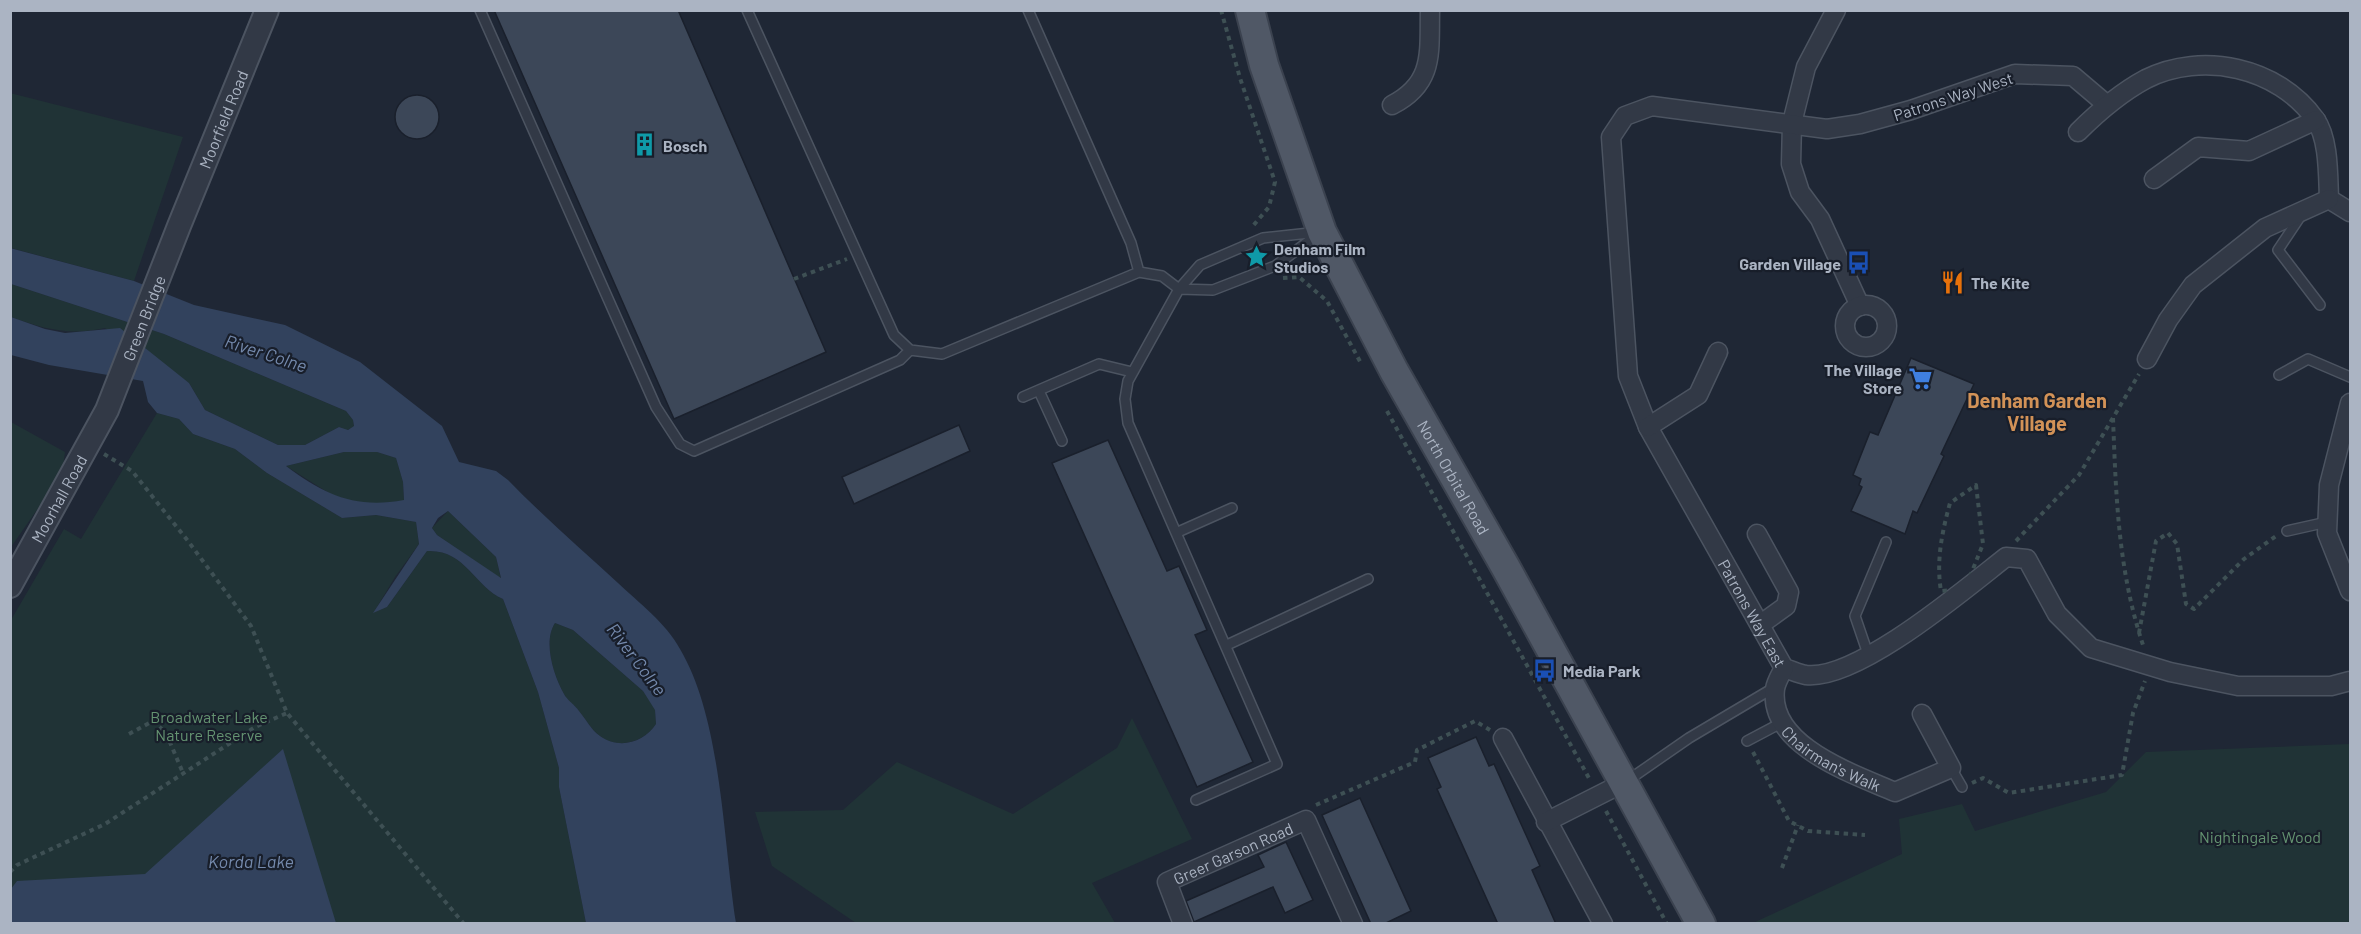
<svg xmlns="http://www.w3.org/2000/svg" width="2361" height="934" font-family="Barlow,sans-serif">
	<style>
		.green { fill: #203336 }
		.water { fill: #32425d; fill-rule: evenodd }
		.building { fill: #3c4758; stroke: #1a202c; stroke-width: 1.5 }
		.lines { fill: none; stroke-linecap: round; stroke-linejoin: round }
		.service-casing { stroke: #4c5461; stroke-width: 12 }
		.minor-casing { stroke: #4c5461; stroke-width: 21 }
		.tertiary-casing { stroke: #4c5461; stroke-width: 26 }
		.primary-casing { stroke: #3b424f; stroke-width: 32 }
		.path { stroke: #3e5054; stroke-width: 4; stroke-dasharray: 4.5 4.5; stroke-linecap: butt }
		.service { stroke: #323946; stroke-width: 9 }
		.minor { stroke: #323946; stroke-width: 18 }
		.tertiary { stroke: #323946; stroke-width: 22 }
		.primary { stroke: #505866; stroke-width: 28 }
		.labels { text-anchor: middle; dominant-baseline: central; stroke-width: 4.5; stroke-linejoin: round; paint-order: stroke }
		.street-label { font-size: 16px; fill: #abb4c3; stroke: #181e2a }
		.poi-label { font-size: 16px; font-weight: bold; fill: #abb4c3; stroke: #181e2a; text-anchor: start }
		.park-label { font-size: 16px; fill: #649371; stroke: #181e2a }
		.water-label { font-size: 18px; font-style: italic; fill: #7489ac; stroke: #181e2a }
		.quarter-label { font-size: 20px; font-weight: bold; fill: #d29257; stroke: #181e2a }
	</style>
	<rect width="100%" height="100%" fill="#1f2735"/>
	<path class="green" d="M10,93L183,137L134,281L11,248Z
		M11,284L164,334L346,411L353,420L354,427L347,430L339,427L305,445H278L205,410L189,383L105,328C70,336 44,329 11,317Z
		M157,413L179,419L193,434L235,449L267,473L342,518L376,515L416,522L419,544L395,577L374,612L387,607L427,551C465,549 474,586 503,599L538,692L559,768V787L586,923L11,924V620L64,529L81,539Z
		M11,422L65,452L62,474L11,547Z
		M344,452H377L396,458L403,482L404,501L364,505L332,495L286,466Z
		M448,511L496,557L501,579L437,535L432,528Z
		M555,623L573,630L643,691L655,709L656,724C644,742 619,750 600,736C591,730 586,719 579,711C574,705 567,700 564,694C553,675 543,641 555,623Z
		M1132,718L1192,839L1092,883L1115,923H856L772,866L755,812L843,810L897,762L1013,814L1117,748Z
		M2350,744V923H1753L1902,854L1899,819L1962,804L1975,831L2106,792L2146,752Z"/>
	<path class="water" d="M10,248L134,281L194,305L285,325L360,362L442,426L459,462L496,471L508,480C543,516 581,549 618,583C639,603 666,623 680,649C722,720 723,841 736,923H586L559,787V768L538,692L503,599C474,586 465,549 427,551L387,607L373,613L419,544L416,522L376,515L342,518L267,473L235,449L193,434L179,419L157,413L148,402L143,381L49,365L11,355V317L45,329L65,333L120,328L189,383L205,410L278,445H305L339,427L348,430L354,426L353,420L346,411L164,334L11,284ZM344,452H377L396,458L403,482L404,500C355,509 325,495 286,466ZM448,511L496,557L501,578L437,535L432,528L438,518ZM555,623L573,630L643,691L655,710L656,724C644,742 620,750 600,736C591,730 586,719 579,711C575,705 567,700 564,694C553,675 543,641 555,623Z
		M283,749L336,923H11V889L17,881L145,874Z"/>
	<path class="building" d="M494,10H678L826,352L674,419Z
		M395 117a22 22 0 1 1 44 0a22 22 0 1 1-44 0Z
		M1911,358L1974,384L1941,454L1944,456L1917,513L1913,511L1905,534L1851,511L1862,487L1859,485L1861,479L1853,475L1870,432L1878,435Z
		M959,425L970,451L854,504L842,477Z
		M1108,440L1167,571L1179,566L1207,630L1195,635L1253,762L1197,787L1052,463Z
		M1476,737L1489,766L1494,764L1540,866L1532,870L1556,924H1498L1437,789L1441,787L1428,758Z
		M1360,798L1411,911L1384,924H1371L1322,815Z
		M1286,842L1313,900L1285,913L1273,887L1194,922L1186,901L1264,867L1258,855Z"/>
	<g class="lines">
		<defs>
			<path id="service" d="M480,10L656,407L680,444L694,451L900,360L910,350
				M747,10L894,335L910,350L942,354L1139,272L1162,276L1179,289L1213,290L1275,266L1320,233
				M1028,10L1131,243L1139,272
				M2302,214L2278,250L2320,305
				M2279,375L2308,359L2350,377
				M1039,391L1062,441
				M1023,397L1099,364L1132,372
				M2287,531L2327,522
				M1178,532L1232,508
				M1227,645L1368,579
				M1868,654L1855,616L1886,542
				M1747,741L1783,722
				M1951,768L1962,787
				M1627,781L1689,738L1775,687
				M1196,800L1277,764L1128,423L1125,399L1128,381L1179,289L1200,265L1263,238L1319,232"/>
			<g id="minor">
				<path d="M1836,10L1806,67L1792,123L1791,164L1800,192L1820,219L1860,306"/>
				<path id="s1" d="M2106,104L2073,76L2015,74L1911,110L1860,124L1827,129L1652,106L1625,116L1611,137L1628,376L1648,427L1784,668C1791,670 1799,674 1806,675C1857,681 1965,589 2006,557L2027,559L2057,614L2091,648L2170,672L2238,686H2331L2350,681"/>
				<path d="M1392,105C1435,83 1429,52 1430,10"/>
				<path d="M2078,132C2099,111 2120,93 2146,79C2202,51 2278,67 2315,119C2329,138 2328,175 2329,199"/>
				<path d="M2154,179L2198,147L2249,151L2316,120"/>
				<path d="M2329,199L2350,212"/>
				<circle cx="1866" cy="326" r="21"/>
				<path d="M2147,359L2168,320L2193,285L2265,228L2329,199"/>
				<path d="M2350,403L2329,485L2327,533L2350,591"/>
				<path d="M1648,427L1698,395L1718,352"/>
				<path d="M1757,534L1789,592L1786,606L1761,624"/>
				<path id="s2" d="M1784,668C1781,674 1776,682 1775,689C1768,746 1854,774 1895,792L1951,768L1922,714"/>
				<path d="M1503,738L1603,924"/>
				<path d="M1546,822L1625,782"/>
				<path id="s3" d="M1183,924L1167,882L1306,820L1353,924"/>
			</g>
			<g id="tertiary">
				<path id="s4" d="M10,586L107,410L179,226L267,10"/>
			</g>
			<g id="primary">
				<path id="s5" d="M1250,10L1264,65L1322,232L1394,371L1506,568L1701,924"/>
			</g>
		</defs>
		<use href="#service" class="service-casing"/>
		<use href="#minor" class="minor-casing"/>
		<use href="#tertiary" class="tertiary-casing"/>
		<use href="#primary" class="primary-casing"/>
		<path class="path" d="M1221,10L1240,78L1275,182L1269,207L1252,227
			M1283,278L1299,277L1327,301L1362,365
			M794,279L847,259
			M1387,411L1590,780
			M2113,418C2116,496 2118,570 2143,645
			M104,454L132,471L188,541L251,626L287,713L464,924
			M1976,485L1983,544L1965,589L1941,591C1936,561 1942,532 1950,503Z
			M2016,541L2079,475L2139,374
			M2139,633L2156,541L2168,533L2177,544L2186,604L2194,609L2244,559L2276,536
			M129,734L153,721L166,733L183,773
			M1753,752L1789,821L1808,831L1865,835
			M1972,783L1983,778L2009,793L2122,775L2133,713L2145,681
			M1316,805L1415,762L1417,750L1475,721L1490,730
			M1606,811L1667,924
			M1782,868L1798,825
			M10,872L17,865L105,824L255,727L287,713"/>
		<use href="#service" class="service"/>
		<use href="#minor" class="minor"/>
		<use href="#tertiary" class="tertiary"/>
		<use href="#primary" class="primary"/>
	</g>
	<defs>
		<symbol id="building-bare" viewBox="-9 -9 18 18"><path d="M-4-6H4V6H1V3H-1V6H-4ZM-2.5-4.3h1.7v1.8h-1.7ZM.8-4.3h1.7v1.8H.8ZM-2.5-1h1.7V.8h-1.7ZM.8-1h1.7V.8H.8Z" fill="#0f9aa8" stroke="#181e2a" stroke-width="2.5" paint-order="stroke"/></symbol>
		<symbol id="sight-bare" viewBox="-9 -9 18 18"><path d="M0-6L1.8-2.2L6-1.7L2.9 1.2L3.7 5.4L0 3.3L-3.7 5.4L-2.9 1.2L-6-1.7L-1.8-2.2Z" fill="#0f9aa8" stroke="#181e2a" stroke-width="2.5" paint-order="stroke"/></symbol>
		<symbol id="bus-bare" viewBox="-9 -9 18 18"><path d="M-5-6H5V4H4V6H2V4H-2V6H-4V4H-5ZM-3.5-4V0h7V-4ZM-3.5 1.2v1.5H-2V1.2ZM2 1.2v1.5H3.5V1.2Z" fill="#1a4fb4" stroke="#181e2a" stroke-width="2.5" paint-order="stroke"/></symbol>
		<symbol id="restaurant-bare" viewBox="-9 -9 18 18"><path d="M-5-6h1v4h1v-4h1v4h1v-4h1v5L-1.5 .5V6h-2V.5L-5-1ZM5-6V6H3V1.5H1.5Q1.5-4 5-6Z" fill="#e8710a" stroke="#181e2a" stroke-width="2.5" paint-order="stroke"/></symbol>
		<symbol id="supermarket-bare" viewBox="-9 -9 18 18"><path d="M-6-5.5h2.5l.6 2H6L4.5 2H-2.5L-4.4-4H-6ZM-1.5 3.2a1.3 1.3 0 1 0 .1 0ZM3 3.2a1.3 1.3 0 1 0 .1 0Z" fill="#3f7fe0" stroke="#181e2a" stroke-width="2.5" paint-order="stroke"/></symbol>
	</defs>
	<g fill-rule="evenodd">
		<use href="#building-bare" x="628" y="128" width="33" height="33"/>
		<use href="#sight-bare" x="1240" y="240" width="33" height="33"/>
		<use href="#bus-bare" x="1842" y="246" width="33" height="33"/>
		<use href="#restaurant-bare" x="1936" y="266" width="33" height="33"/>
		<use href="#supermarket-bare" x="1904" y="362" width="33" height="33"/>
		<use href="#bus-bare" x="1528" y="654" width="33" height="33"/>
	</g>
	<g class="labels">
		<g class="street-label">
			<text transform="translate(1953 96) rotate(-18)">Patrons Way West</text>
			<text stroke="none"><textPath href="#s4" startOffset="514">Moorfield Road</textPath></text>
			<text stroke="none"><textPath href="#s4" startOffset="300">Green Bridge</textPath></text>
			<text stroke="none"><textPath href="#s5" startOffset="512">North Orbital Road</textPath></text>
			<text stroke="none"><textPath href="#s4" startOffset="100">Moorhall Road</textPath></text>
			<text stroke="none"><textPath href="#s1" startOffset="1036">Patrons Way East</textPath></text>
			<text stroke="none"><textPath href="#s2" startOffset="120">Chairman's Walk</textPath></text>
			<text stroke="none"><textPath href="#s3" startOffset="117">Greer Garson Road</textPath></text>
		</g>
		<g class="poi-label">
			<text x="663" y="145">Bosch</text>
			<text x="1274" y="248">Denham Film<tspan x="1274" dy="18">Studios</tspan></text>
			<text x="1841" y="263" text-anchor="end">Garden Village</text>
			<text x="1971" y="282">The Kite</text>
			<text x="1902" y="369" text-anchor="end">The Village<tspan x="1902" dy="18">Store</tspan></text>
			<text x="1563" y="670">Media Park</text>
		</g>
		<g class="park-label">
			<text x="209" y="716">Broadwater Lake<tspan x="209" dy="18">Nature Reserve</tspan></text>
			<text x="2260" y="836">Nightingale Wood</text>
		</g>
		<g class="water-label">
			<text transform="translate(266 353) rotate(18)">River Colne</text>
			<text transform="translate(637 659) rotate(53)">River Colne</text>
			<text x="251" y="861">Korda Lake</text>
		</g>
		<g class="quarter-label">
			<text x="2037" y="400">Denham Garden<tspan x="2037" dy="23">Village</tspan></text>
		</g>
	</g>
	<rect width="2361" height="934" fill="none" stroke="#abb4c3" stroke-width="24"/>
</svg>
